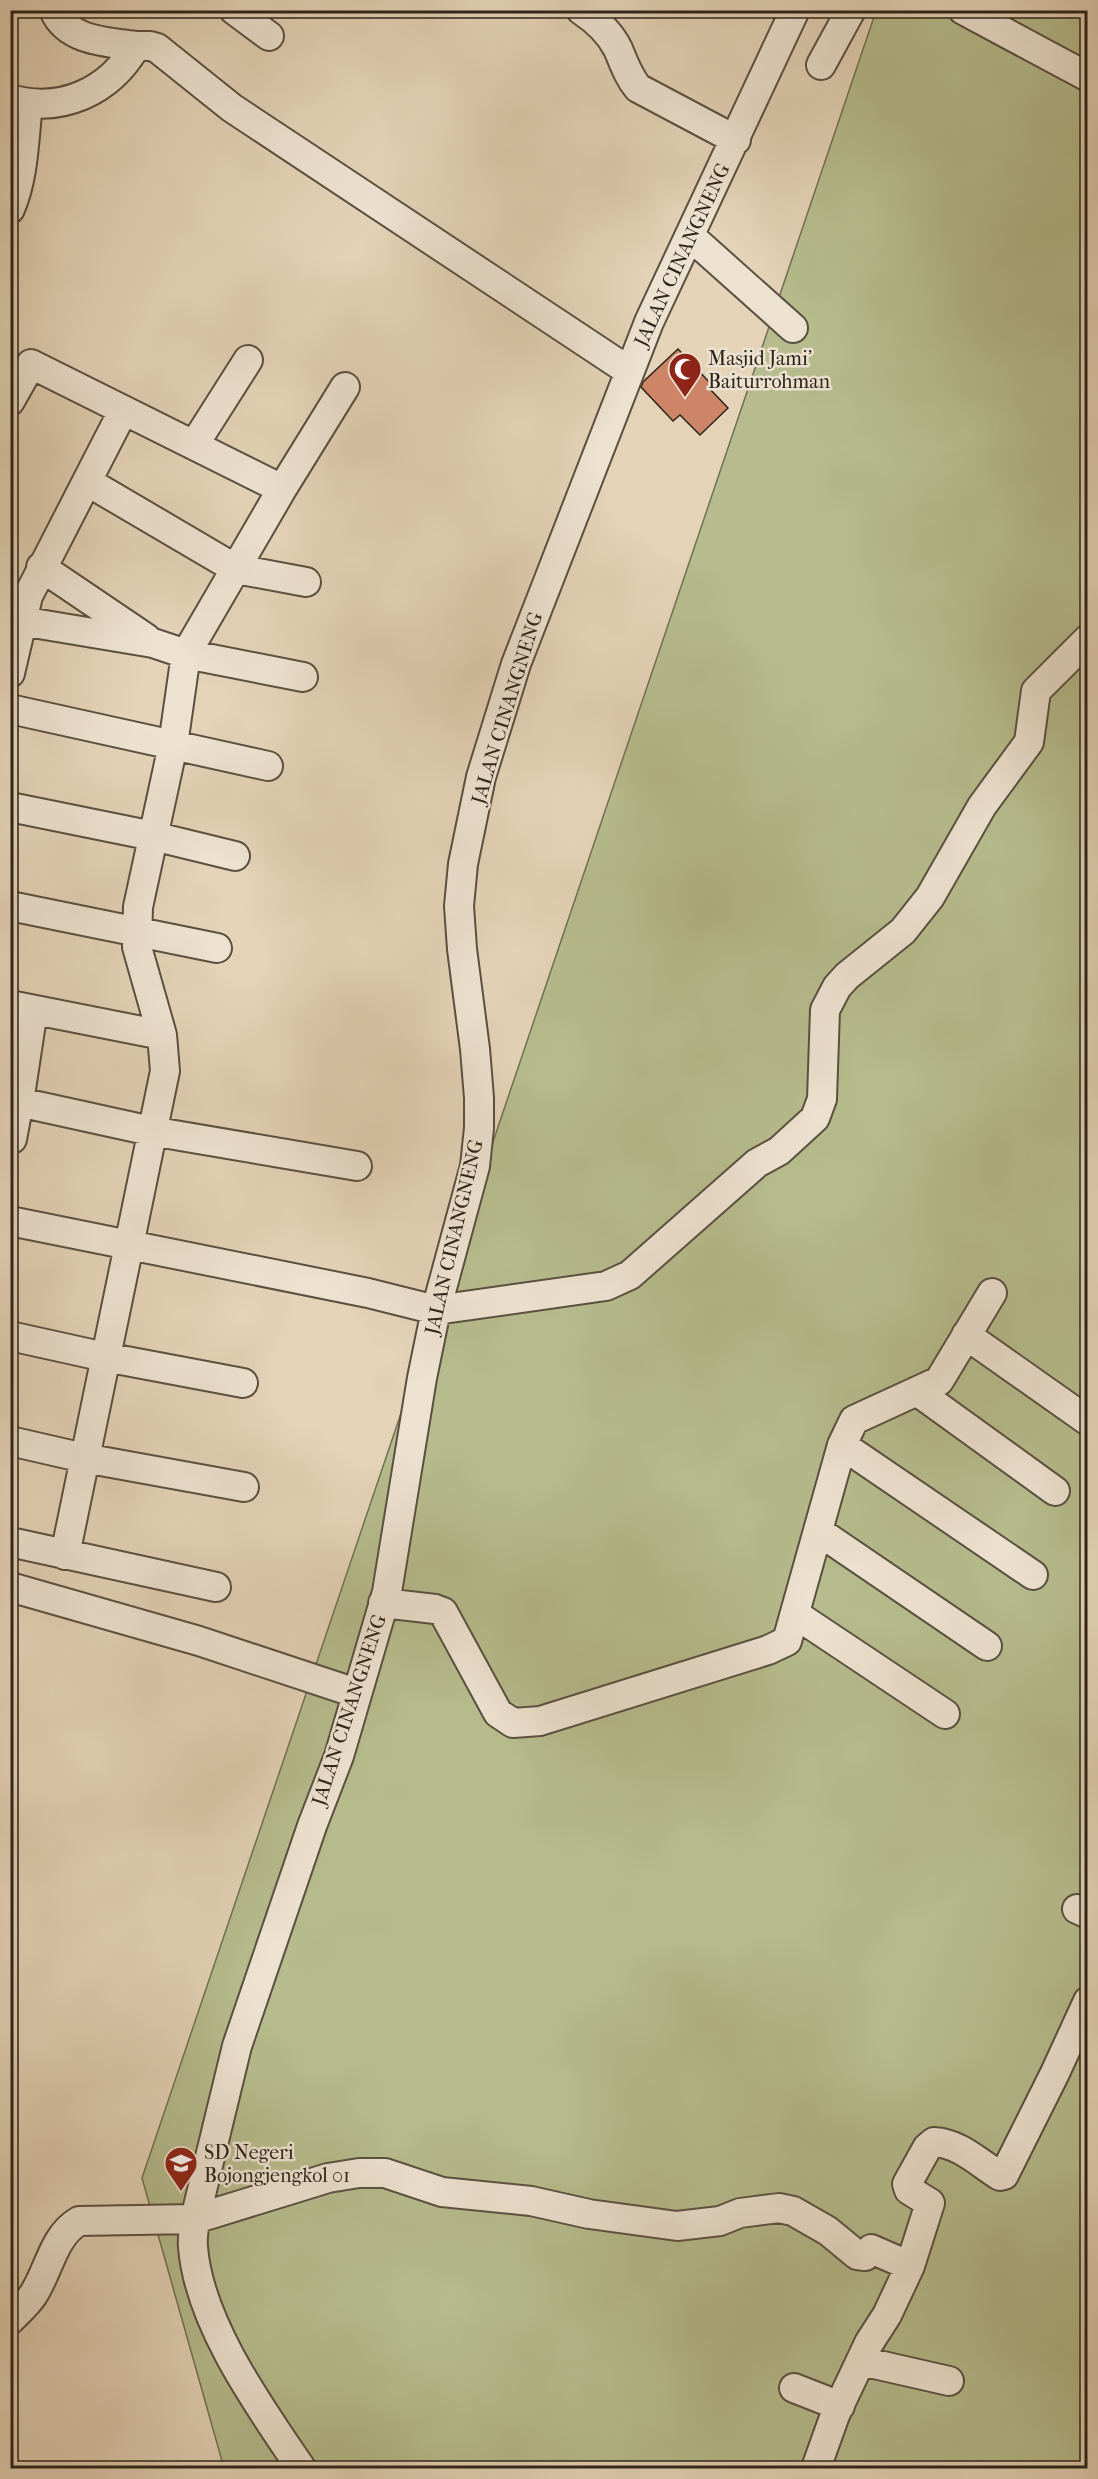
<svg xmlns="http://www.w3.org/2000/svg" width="1098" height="2479" font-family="'IM FELL French Canon',serif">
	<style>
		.green { fill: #b6bc8d; stroke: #717054; stroke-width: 1.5 }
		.building { fill: #ce8567; stroke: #2c241a; stroke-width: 1.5 }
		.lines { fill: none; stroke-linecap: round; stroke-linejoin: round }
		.minor-casing { stroke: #5a5041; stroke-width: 32 }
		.minor { stroke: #ede2d0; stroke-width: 28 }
		.labels { text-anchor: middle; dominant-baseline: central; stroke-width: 5; stroke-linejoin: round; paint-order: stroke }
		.street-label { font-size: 20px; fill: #2c241a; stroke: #ede2d0 }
		.poi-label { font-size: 20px; fill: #2c241a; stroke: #ede2d0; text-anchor: start }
	</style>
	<rect width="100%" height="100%" fill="#e4d3b7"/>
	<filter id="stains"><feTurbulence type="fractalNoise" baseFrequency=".00333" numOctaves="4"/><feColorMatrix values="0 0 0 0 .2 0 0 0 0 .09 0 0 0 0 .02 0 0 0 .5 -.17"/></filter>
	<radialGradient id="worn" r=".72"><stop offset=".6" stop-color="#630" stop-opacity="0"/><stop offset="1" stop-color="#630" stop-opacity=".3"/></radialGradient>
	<path class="green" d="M876,11H1087V2468H224L142,2178Z"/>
	<path class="building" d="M678,349L712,385L709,388L728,408L700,435L680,415L673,421L641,387L643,382Z"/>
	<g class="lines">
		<defs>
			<path id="minor" d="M54,10C67,41 107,42 136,46
				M234,10L269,36
				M581,10C596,20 610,33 618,49C624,63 628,76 638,88L736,140
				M963,10L1088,77
				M821,65L851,10
				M10,99C62,114 110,91 136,46H150L157,48L232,108L629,371
				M10,209C24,177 24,138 28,104
				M690,236L793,328
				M10,401L31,364L282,489
				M194,445L248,360
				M88,482L236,569L306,582
				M41,567L146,638
				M21,621L153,643L186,654L303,677
				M10,673L28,596L123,411
				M10,709L268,766
				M10,807L153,836L235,856
				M10,906L217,948
				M10,1005L162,1035
				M33,1010L19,1102L151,1131L357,1166
				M12,1139L19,1102
				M10,1221L368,1293L436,1310L606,1286L630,1275L757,1163L779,1151L815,1118L822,1099L825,1010L837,987L847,976L903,931L930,897L982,806L1029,742L1036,691L1088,639
				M966,1335L1088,1421
				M10,1336L105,1357L243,1383
				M918,1392L1055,1491
				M10,1441L84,1458L244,1487
				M842,1445L1033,1575
				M818,1531L987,1646
				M10,1542L216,1587
				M65,1555L165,1071L162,1035L137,947L138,907L173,745L186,654L282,489L345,387
				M10,1587L199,1641L356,1693
				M383,1603L435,1609L443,1612L498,1713L513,1723L540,1721L768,1650L787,1641L842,1445L854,1420L939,1381L992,1293
				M795,1614L945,1714
				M1077,1909L1088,1914
				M10,2320C18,2312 27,2304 33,2295C49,2271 53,2236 79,2221L195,2219L328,2178L359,2173H385L442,2192L531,2201L589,2214L677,2226L720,2221L740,2213L779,2208L793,2211L828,2231L857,2255L865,2256L871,2249L910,2266
				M861,2361L949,2381
				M794,2388L840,2406
				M301,2468C259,2406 199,2323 193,2247C192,2238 194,2228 195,2219L237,2046L312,1826L339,1756L387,1592L422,1378L436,1310L475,1166L479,1128V1098L475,1049L462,949L459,906L463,864L481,777L516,664L649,322L795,10
				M816,2468L835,2415L869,2343L887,2315L910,2266L930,2203L909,2190L907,2184L927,2148L934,2142C959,2143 979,2163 1000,2176L1004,2175L1055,2073L1088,2001"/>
		</defs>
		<use href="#minor" class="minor-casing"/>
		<use href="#minor" class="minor"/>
	</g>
	<defs>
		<symbol id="mosque-pin" viewBox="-11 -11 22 30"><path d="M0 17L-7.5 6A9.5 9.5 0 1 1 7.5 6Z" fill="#8f2418" stroke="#ede2d0"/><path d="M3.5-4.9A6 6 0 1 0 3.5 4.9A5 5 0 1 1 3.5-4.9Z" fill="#fff"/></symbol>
		<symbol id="school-pin" viewBox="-11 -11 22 30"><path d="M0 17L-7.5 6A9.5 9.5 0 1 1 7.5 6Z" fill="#8f2418" stroke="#ede2d0"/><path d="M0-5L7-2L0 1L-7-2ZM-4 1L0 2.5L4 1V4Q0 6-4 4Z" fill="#fff"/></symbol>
	</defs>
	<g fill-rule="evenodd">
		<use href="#mosque-pin" x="666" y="350" width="38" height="52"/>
		<use href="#school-pin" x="162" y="2144" width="38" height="52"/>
	</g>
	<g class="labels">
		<g class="street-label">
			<text transform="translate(682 255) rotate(-65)">JALAN CINANGNENG</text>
			<text transform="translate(507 708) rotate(-73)">JALAN CINANGNENG</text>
			<text transform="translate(454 1237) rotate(-77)">JALAN CINANGNENG</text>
			<text transform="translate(349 1710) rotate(-72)">JALAN CINANGNENG</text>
		</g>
		<g class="poi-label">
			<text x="708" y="358">Masjid Jami'<tspan x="708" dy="23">Baiturrohman</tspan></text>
			<text x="204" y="2152">SD Negeri<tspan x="204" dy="23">Bojongjengkol 01</tspan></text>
		</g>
	</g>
	<rect width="1098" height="2479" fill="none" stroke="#e4d3b7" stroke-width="36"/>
	<rect x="12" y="12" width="1074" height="2455" fill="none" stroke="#2c241a" stroke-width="3"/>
	<rect x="18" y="18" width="1062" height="2443" fill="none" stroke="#2c241a" stroke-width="1.5"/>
	<rect width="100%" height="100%" filter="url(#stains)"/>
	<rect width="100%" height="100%" fill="url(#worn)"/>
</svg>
